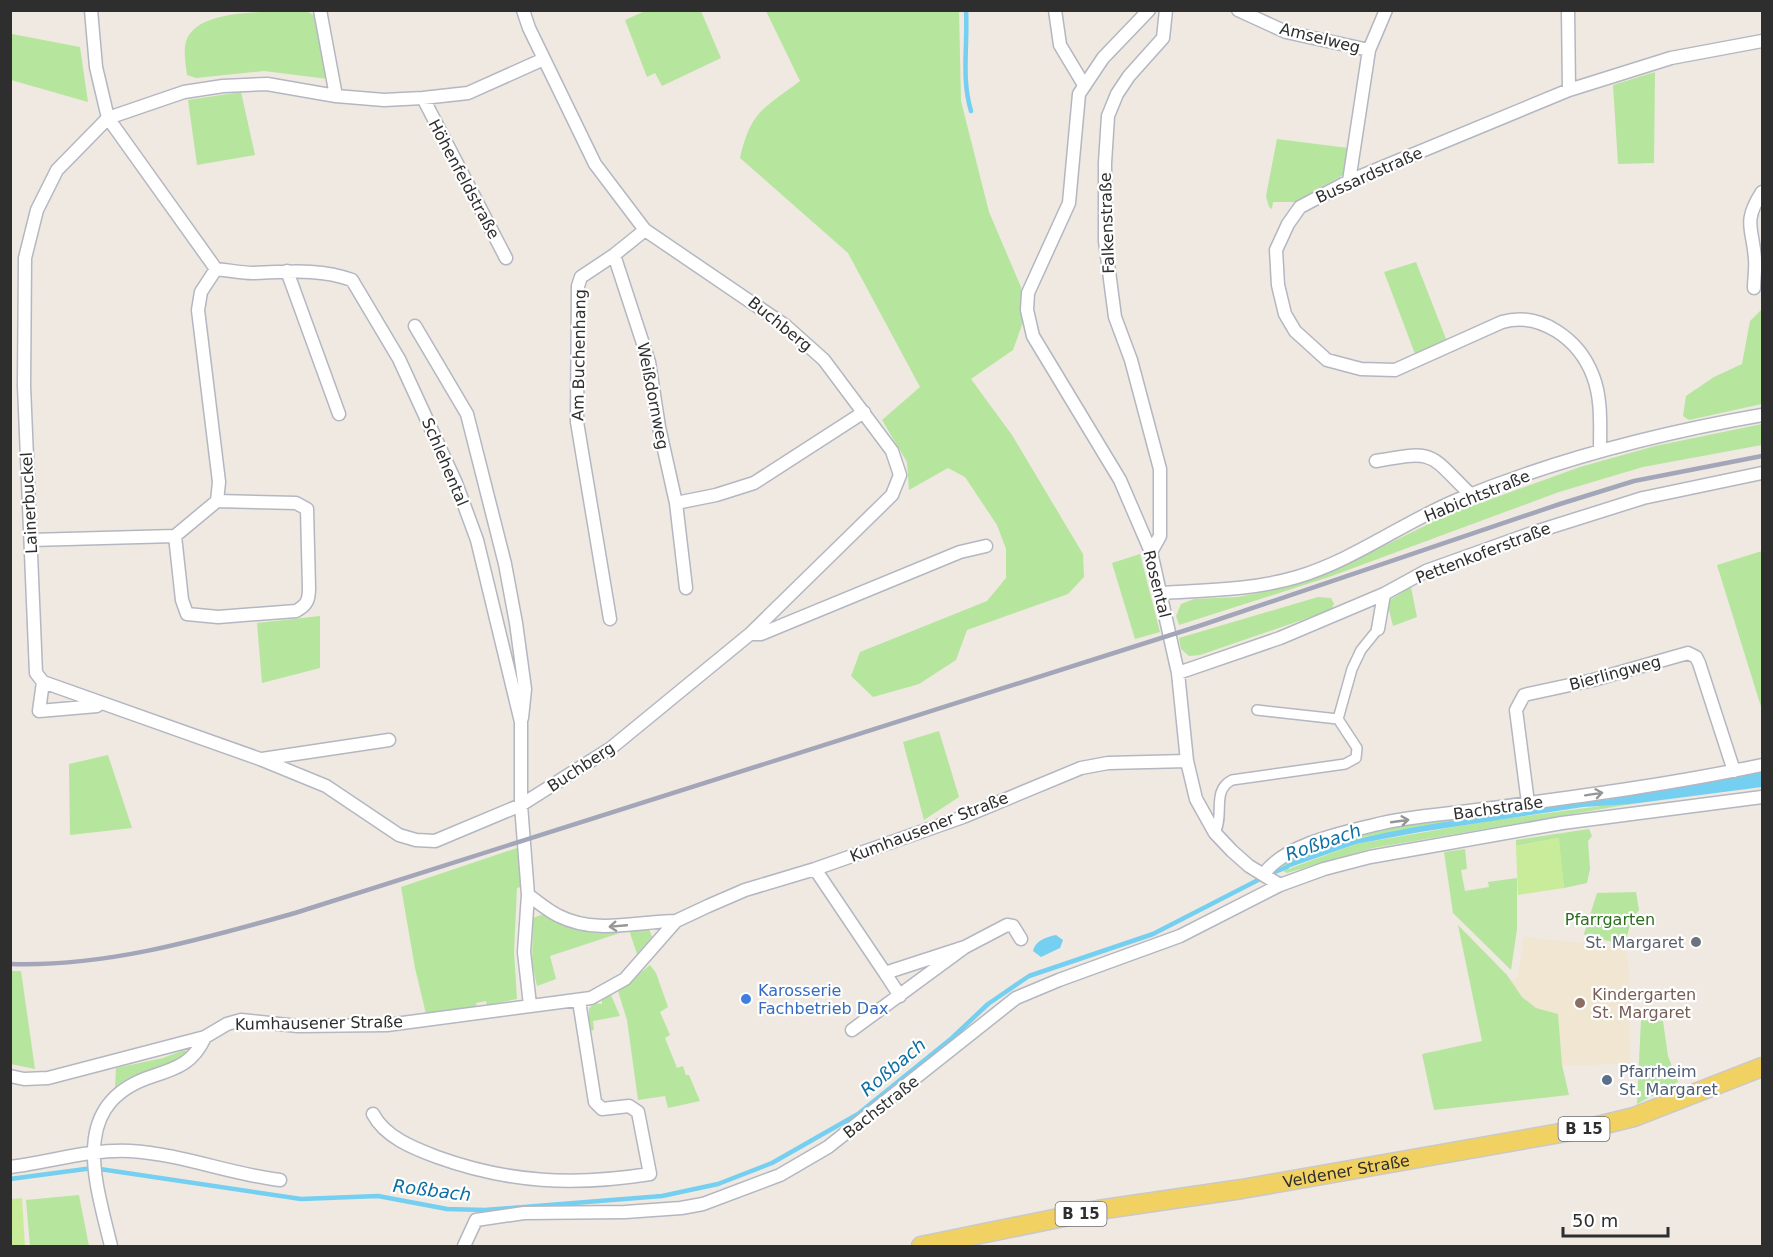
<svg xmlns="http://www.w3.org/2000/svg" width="1773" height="1257" font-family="'DejaVu Sans',sans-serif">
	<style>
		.education { fill: #f0e6d1 }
		.green { fill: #b6e59e }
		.pitch { fill: #c9ec9a }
		.water { fill: #75cff0 }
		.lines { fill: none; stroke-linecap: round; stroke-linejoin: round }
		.stream { stroke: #75cff0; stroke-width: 4.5 }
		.pedestrian-casing { stroke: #b4b7c1; stroke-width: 12 }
		.minor-casing { stroke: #b4b7c1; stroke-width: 15 }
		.primary-casing { stroke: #c9c9c9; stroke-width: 21 }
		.pedestrian { stroke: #fff; stroke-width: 9 }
		.minor { stroke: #fff; stroke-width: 12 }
		.primary { stroke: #f2d163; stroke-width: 18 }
		.rail { stroke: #a3a6b8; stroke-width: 4.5 }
		.oneway { stroke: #969696 }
		.worship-dot { fill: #6b7280; stroke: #fff; stroke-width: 2 }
		.shop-dot { fill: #3f7fe0; stroke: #fff; stroke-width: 2 }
		.education-dot { fill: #8d6e63; stroke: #fff; stroke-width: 2 }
		.service-dot { fill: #5c6f8a; stroke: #fff; stroke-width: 2 }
		.labels { text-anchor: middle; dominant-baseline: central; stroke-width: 4.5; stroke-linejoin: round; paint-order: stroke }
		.shield { fill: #fff; stroke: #6d6d6d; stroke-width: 1.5 }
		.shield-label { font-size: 15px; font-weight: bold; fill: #2e2e2e }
		.street-label { font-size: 16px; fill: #2e2e2e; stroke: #fff }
		.park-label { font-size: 16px; fill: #2c6e1b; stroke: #fff }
		.worship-label { font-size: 16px; fill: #5b616d; stroke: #fff; text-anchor: end }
		.shop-label { font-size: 16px; fill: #366cbe; stroke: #fff; text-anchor: start }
		.education-label { font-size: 16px; fill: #785e54; stroke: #fff; text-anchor: start }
		.service-label { font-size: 16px; fill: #4e5e75; stroke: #fff; text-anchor: start }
		.water-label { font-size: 18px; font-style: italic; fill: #0d6fa3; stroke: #fff }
	</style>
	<rect width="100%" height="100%" fill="#efe9e1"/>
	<path class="education" d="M1524,937L1600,945L1626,951L1629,972L1630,1064L1562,1065L1558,1014L1536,1008L1522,997L1511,981L1518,976Z"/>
	<path class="green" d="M647,10L701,11L721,58L662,86L655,73L647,77L625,20Z
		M279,11H307L315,16L328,79L264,71L196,78L187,75C186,67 184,56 185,47C188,11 253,13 279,11Z
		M766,11H959L961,101L989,212L1021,287L1026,314L1013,350L971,379L1012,435L1083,554L1084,577L1068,594L967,630L956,660L919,684L873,697L851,676L860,652L987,601L1006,578V549L997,525L965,477L948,468L909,490L907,462L882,420L920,387L848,253L740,158C751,111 763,109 800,81Z
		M12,34L80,47L88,102L11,80Z
		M1655,72L1654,163L1618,164L1613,85Z
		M241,92L255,155L197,165L188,100Z
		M1277,139L1348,148L1343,175L1295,202H1273L1272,209L1269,207L1266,196Z
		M1416,262L1448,344L1415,354L1384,272Z
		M1762,309V404L1689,420L1683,416L1686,396L1714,377L1742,364L1750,321Z
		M1762,424V445L1643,467L1559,492L1329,577L1179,625L1176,616L1181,604L1194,599L1238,597L1287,587L1347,564L1447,515L1580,467L1655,446Z
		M1762,551V710L1717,565Z
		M1140,554L1160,632L1135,639L1112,563Z
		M1411,587L1417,617L1393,626L1387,602Z
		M1318,597L1331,598L1334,604L1331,610L1200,655L1189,656L1181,649L1179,638Z
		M320,616V668L262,683L257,623Z
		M939,731L959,797L924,820L903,742Z
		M108,755L132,828L70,835L69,764Z
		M1630,794L1617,798L1570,803L1364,837L1332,845L1282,867L1286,859L1327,842L1368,831Z
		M1616,804H1631L1373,848L1287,873L1283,871L1356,844L1489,821Z
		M1589,829L1592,836L1588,841L1590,869L1587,883L1564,888L1558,838L1516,846V840Z
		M517,848L521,887L517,888L514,952L517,999L487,1005L486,1001L476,1003L477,1007L426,1014L415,968L401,887Z
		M1465,849L1467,869L1461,870L1465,891L1489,887L1488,882L1517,878V929L1511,970L1453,913L1444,852Z
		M1636,892L1639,910L1631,921L1625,944L1588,937L1584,934L1597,893Z
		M546,913L554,918L648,926L652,937L637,954L629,930L550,956L556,979L537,986L532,963L533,918Z
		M1458,925L1507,975L1522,997L1536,1008L1558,1014L1562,1065L1569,1095L1434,1110L1422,1054L1482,1041Z
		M650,965L656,973L668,1007L660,1012L670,1035L665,1038L677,1068L683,1066L686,1075H689L700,1101L668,1108L665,1096L638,1100L627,1020L618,991Z
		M11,971H21L35,1069L11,1064Z
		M611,995L620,1016L593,1021L594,1030L589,1031V1009L594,1003L602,1004V1000Z
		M1641,1020L1663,1021L1668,1056L1678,1082L1637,1104Z
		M184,1050L188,1052C170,1073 135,1067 115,1088L116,1068L163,1058Z
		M79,1195L89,1246H30L26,1200Z"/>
	<path class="pitch" d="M1559,838L1564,888L1518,895L1516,846Z
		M22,1198L25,1246H11V1199Z"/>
	<path class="water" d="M1762,772V787L1631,804L1583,807L1420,832L1356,844L1282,870C1296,838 1527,810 1570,803C1589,800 1610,801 1629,795L1631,791Z
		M1056,935L1063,940L1060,948L1041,957L1033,951C1035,941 1046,937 1056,935Z"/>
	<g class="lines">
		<path class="stream" d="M966,10C968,45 961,78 971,111
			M1270,874L1287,867
			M10,1179L93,1168L301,1199L378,1196L447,1209L485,1210L662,1196L718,1184L772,1163L858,1114L952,1038L988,1004L1029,976L1153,934L1262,878"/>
		<defs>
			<path id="pedestrian" d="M1257,710L1338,719
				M1215,833C1225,814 1211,791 1232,780L1345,764L1356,758L1357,748L1338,719L1352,669L1361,650L1378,629"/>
			<path id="minor" d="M91,10L96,67L108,118L216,269C228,270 241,273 253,273C287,272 319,268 352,280L399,359L456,483L477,540L521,722V805L528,895L524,952L530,1005
				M320,10L336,96
				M523,10L529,28L595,164L645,230L786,326L824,360L892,451L900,475L892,495L750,634L611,748L521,805L435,841L416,840L399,835L326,786L260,759L43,682L36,673L24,386L25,258L37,210L57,170L108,118L184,92L223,86L267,84L336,96L384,100L423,98L468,93L544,59
				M1055,10L1060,45L1084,85
				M1149,10L1103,58L1079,94L1069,203L1028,293L1027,310L1033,336L1120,480L1151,552L1178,673L1187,761L1196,799L1215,833L1232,851L1249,866L1280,885
				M1238,10L1286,32L1369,50
				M1568,10L1569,90
				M423,98L506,258
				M1349,181L1369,50L1386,10
				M614,255L649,362L659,427L676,503L686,588
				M287,271L339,414
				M1754,288C1754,279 1756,269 1755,259C1753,228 1742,223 1762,192
				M415,326L467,414L505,564L516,623L525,689L522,718
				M1600,451C1600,426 1602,399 1593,376C1579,339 1540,311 1502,322L1395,370L1361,369L1327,360L1295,331L1285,314L1278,285L1276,250L1288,224L1300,207L1349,181L1569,90L1671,58L1762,41
				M1376,461C1437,450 1428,453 1471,495
				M676,503L716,495L754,483L864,412
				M175,536L182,600L187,614L218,617L296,611C307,605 309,600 309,588L307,509L296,503L217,501
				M31,540L175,536L217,501L219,482L198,310L201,292L216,269
				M1151,552L1160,536V469L1131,360L1115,317L1105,241V163L1108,116L1117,94L1129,76L1163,38L1166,10
				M1162,593C1207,590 1253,590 1297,577C1354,560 1402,523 1457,500C1554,460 1659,433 1762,415
				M610,619L577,422L578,286L581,277L614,255L645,230
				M1378,629L1384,594
				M750,634H761L960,552L986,546
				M1178,673L1280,638L1384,594L1426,571L1535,532L1643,498L1762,473
				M43,682L39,711L97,706
				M262,759L389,740
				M1528,803L1516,710L1524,695L1593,680L1688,653L1696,657L1699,663L1734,771
				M815,869L885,973L965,947
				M1264,874C1284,845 1341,833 1374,825C1412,815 1453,814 1492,808C1582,796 1673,784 1762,765
				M528,895C538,902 548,911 559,916C597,935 637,921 676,921
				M885,973L900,996
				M852,1030L965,947L1007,925L1013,926L1021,939
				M10,1076L24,1079L48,1078L205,1037L227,1024L241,1020L298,1026L387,1025L591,998L625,979L676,921L708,906L745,890L815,869L963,817L1081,768L1108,763L1187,761
				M373,1114C385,1137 413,1148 437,1157C509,1183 574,1186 650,1174L638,1112L629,1106L602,1109L595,1102L579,1001
				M10,1167C50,1162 90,1149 130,1151C182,1154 229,1174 280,1180
				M111,1246C95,1180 68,1103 153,1076C178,1068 194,1062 205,1037
				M464,1246L476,1220L524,1213L625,1212L681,1208L703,1204L780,1175L828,1147L1016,998L1059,980L1180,936L1280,885L1324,869L1370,857L1562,823L1762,797"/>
			<g id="primary">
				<path id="s1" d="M921,1246L1098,1210L1242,1189L1589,1128L1634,1117L1762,1067"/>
			</g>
		</defs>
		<use href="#pedestrian" class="pedestrian-casing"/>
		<use href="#minor" class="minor-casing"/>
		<use href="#primary" class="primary-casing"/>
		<use href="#pedestrian" class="pedestrian"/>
		<use href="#minor" class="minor"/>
		<use href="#primary" class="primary"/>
		<path class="rail" d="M10,964C108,967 202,939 295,913L1199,626L1560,504L1634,481L1762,456"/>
	</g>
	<defs><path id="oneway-shaft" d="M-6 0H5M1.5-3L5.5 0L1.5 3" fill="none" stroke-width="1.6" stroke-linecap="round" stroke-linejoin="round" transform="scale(1.5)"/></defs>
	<g class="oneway">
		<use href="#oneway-shaft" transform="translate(1594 794) rotate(-9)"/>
		<use href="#oneway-shaft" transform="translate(1400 821) rotate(-8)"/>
		<use href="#oneway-shaft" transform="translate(618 926) rotate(175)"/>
	</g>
	<circle class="worship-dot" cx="1696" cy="942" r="6"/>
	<circle class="shop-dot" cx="746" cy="999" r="6"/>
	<circle class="education-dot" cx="1580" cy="1003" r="6"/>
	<circle class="service-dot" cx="1607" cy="1080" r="6"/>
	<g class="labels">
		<g class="shield">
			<rect x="1558.5" y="1117" width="51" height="24" rx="4.5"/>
			<rect x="1055.5" y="1202" width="51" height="24" rx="4.5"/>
		</g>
		<g class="shield-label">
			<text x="1584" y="1129">B 15</text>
			<text x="1081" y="1214">B 15</text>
		</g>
		<g class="street-label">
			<text transform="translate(1320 38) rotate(14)">Amselweg</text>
			<text transform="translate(1369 175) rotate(-24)">Bussardstraße</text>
			<text transform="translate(464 179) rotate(62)">Höhenfeldstraße</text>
			<text transform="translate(1107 223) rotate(-92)">Falkenstraße</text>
			<text transform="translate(780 324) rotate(39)">Buchberg</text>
			<text transform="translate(579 355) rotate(-89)">Am Buchenhang</text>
			<text transform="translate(653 396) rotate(79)">Weißdornweg</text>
			<text transform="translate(445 462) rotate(67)">Schlehental</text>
			<text transform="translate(1477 496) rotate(-22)">Habichtstraße</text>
			<text transform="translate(29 503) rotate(-93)">Lainerbuckel</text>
			<text transform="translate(1483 553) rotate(-21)">Pettenkoferstraße</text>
			<text transform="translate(1157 584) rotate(76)">Rosental</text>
			<text transform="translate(1615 673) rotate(-15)">Bierlingweg</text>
			<text transform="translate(581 767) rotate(-33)">Buchberg</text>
			<text transform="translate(1498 808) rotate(-8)">Bachstraße</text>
			<text transform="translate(929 827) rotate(-21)">Kumhausener Straße</text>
			<text transform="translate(319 1023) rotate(-1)">Kumhausener Straße</text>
			<text transform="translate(881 1107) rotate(-38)">Bachstraße</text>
			<text stroke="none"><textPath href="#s1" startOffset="432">Veldener Straße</textPath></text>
		</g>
		<g class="park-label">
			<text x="1610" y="919">Pfarrgarten</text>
		</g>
		<g class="worship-label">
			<text x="1684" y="942">St. Margaret</text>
		</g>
		<g class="shop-label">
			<text x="758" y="990">Karosserie<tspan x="758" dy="18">Fachbetrieb Dax</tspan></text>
		</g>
		<g class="education-label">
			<text x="1592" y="994">Kindergarten<tspan x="1592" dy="18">St. Margaret</tspan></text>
		</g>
		<g class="service-label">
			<text x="1619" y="1071">Pfarrheim<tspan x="1619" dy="18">St. Margaret</tspan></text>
		</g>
		<g class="water-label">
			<text transform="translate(1323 842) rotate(-19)">Roßbach</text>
			<text transform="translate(893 1067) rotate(-40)">Roßbach</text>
			<text transform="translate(432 1190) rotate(7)">Roßbach</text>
		</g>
	</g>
	<rect width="1773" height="1257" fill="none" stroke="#2e2e2e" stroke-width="24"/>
	<path d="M1563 1227v9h105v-9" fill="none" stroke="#2e2e2e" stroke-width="3"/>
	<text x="1572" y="1227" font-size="18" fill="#2e2e2e" stroke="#ffffff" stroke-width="4.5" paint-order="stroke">50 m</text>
</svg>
